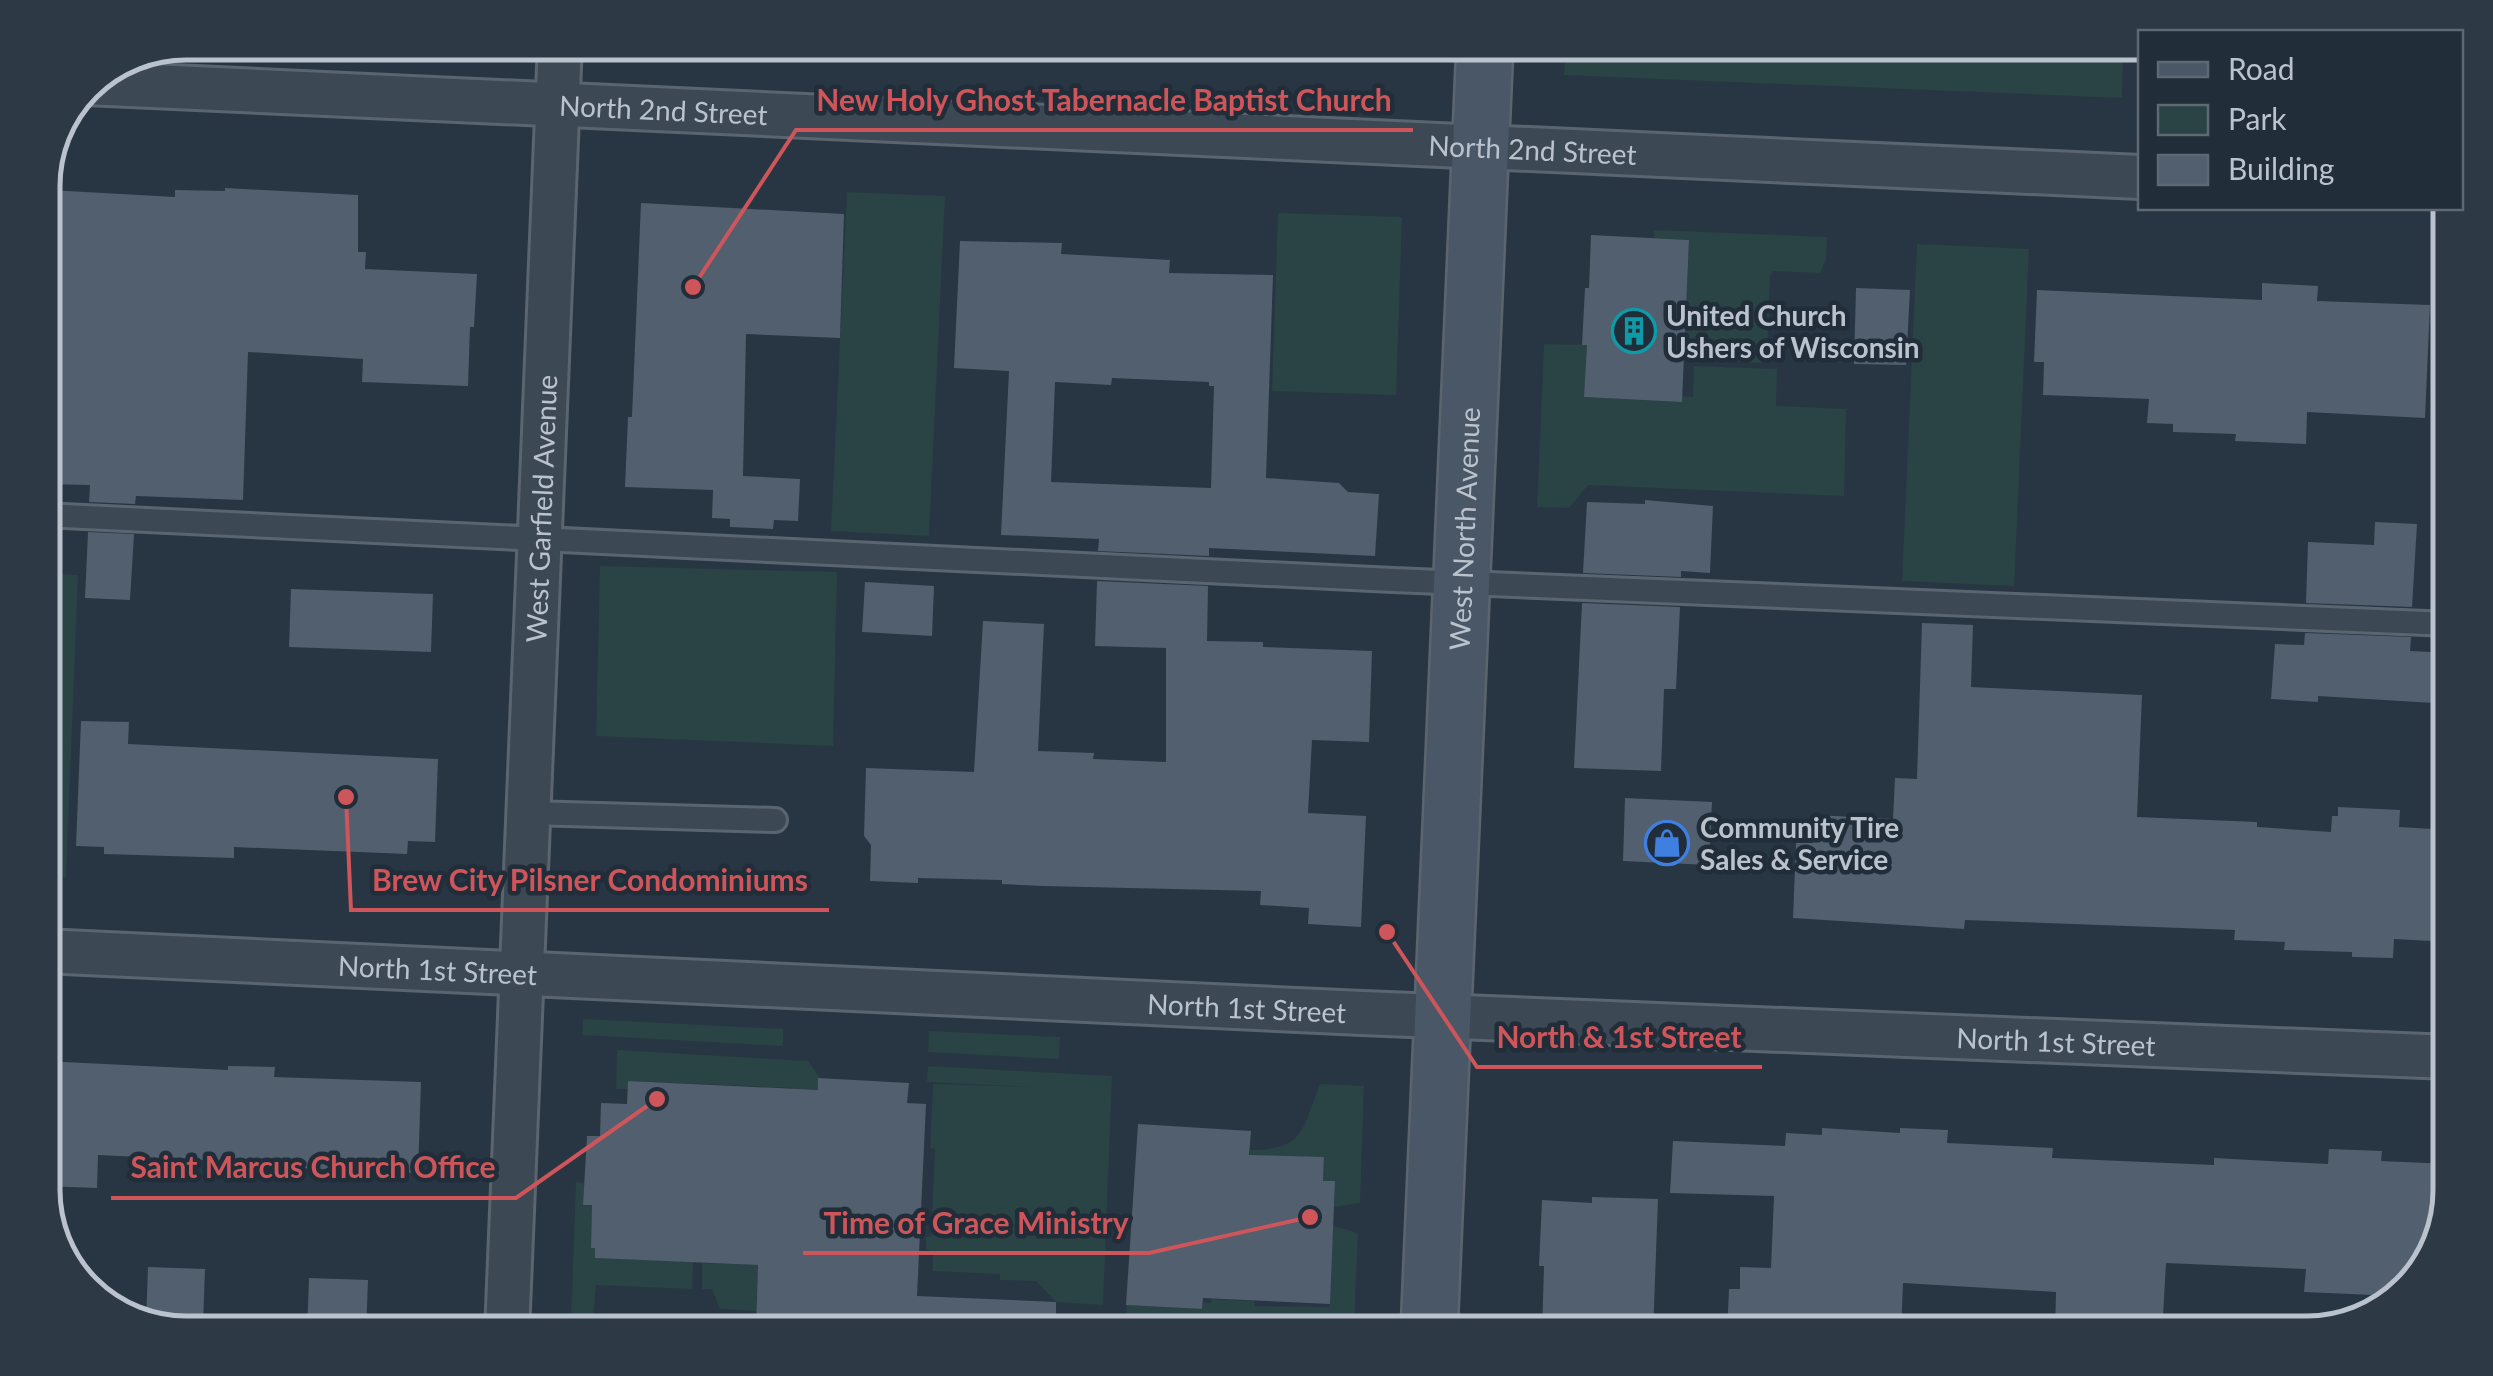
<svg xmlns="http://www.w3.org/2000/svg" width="2493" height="1376" font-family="Lato,sans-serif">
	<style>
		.green { fill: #2a4344 }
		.building { fill: #515f6e; fill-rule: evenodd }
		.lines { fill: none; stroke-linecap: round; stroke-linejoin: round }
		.lane-casing { stroke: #5b6570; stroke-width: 28 }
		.street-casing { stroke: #5b6570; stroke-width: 48 }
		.secondary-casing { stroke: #5b6570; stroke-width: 60 }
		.lane { stroke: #3c4853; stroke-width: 22 }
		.street { stroke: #3c4853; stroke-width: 42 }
		.secondary { stroke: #4a5766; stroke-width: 55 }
		.labels { text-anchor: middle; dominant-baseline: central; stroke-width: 9; stroke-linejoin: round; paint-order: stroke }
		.street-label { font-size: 28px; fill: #bac2cd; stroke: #212d39 }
		.poi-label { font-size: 28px; font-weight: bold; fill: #bac2cd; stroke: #212d39; text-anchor: start }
		.rim { fill: none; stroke: #bac2cd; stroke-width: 5 }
		.leader { fill: none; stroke: #ce565a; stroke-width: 4 }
		.callout-dot { fill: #ce565a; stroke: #212d39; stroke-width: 4 }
		.callout-label { font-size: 30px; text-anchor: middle; font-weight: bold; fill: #ce565a; stroke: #212d39; stroke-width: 9; stroke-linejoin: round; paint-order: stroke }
	</style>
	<rect width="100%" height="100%" fill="#283643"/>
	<path class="green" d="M1566,43H2123L2122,98L1564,75Z
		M847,192L945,196L929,536L831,531Z
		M1278,213L1402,217L1396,395L1272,391Z
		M1654,230L1827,237L1826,259L1820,273L1773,271L1770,275L1767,359L1761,363L1684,359L1689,240L1654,238Z
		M1917,244L2029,249L2014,586L1902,581Z
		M1544,344L1587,345L1585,397L1681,402L1682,396L1693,397L1694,366L1777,369L1776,406L1846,409L1844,496L1588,485L1569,508L1537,507Z
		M43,540L58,541L57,574L78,575L66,877L43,876Z
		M600,566L837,572L833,746L596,736Z
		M583,1019L783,1029V1046L582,1035Z
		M929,1031L1060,1037L1059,1059L928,1052Z
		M617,1050L808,1061L820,1078L817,1099L792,1088L629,1081L628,1089H616Z
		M928,1066L1112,1076L1103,1305L1056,1302L1036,1281L1000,1280V1274L933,1271V1253L926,1249V1237H931L935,1149L930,1148L933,1084L1034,1087L927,1082Z
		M1320,1084L1364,1086L1360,1203L1334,1207L1335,1182L1323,1181L1324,1157H1250V1150C1305,1150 1302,1129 1320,1084Z
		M576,1182L584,1183V1204L597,1205L592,1214L591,1247L595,1248V1258L693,1262L692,1289L596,1285L593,1317L586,1321H571Z
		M1333,1226L1358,1233L1354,1328H1327V1333H1280V1321L1126,1316L1127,1305L1202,1309L1203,1302L1211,1303L1212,1299L1254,1301L1255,1306L1329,1307Z
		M702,1263L762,1265L757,1311L720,1309L712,1289H702Z
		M1078,1315L1103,1316L1115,1333H1082L1083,1320L1078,1319Z"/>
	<path class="building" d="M225,188L358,195V252H366L365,269L477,274L474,327H470L468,386L362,382L363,359L248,352L243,500L136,496L135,504L89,502L90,485L44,484L43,370L49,190L175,197V190L225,191Z
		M641,203L844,214L840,338L746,334L743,476L800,479L798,521L774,520L773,529L730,527V519L712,518L713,490L625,487L628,417H632Z
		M1591,235L1689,240L1682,402L1584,397L1587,345H1582L1585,288H1589Z
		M960,241L1062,243L1061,254L1170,260L1169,273L1273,275L1266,478L1339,483L1348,492L1379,494L1375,556L1209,548V556L1098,551L1099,539L1001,535L1009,371L954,368ZM1112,378L1209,382V386H1214L1211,488L1051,482L1055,382L1111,385Z
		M2262,283L2318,286L2317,301L2430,305L2425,418L2307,412L2306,444L2235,441L2236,434L2173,432V424L2147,423L2149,399L2043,395L2044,362H2034L2037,290L2262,300Z
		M1856,288L1910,290L1906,365L1854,364Z
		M1645,500L1713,506L1710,573L1681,571V577L1583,573L1587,502L1645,504Z
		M2375,522L2417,524L2412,607L2306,603L2308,542L2374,545Z
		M88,532L134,534L130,600L85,598Z
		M1097,581L1208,586L1207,641L1263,642V647L1372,651L1369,742L1312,740L1308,813L1366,816L1361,927L1308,924L1309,908L1260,905L1261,891L1042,886L1002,884V880L918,878V883L870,881L871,845L864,836L866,768L974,772L983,621L1044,624L1038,751L1094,753L1093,759L1166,762V648L1095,646Z
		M865,582L934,586L932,636L862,632Z
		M291,589L433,594L431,652L289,647Z
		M1582,603L1680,607L1676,689H1664L1661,771L1574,768Z
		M1922,623L1973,625L1971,687L2142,695L2137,817L2257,822V827L2331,832L2332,816H2338V807L2400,810L2399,827L2450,830V942L2394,939L2393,958L2352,957V952L2284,950L2285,942L2234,940L2235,930L1965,920L1964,929L1793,918L1796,843H1813L1815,815L1893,819L1895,778L1917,779Z
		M2305,633L2411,637L2410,651L2450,653V704L2318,696V702L2271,699L2275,644L2304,645Z
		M81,721L129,722L128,744L438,759L435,842L408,841L407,854L234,847V858L104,854V847L76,846Z
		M1625,798L1712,802L1709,865L1623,861Z
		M43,1061L228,1070V1066L275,1067L274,1077L421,1082L418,1173L225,1165V1161L98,1155L97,1188L43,1186Z
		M818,1078L909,1083L907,1103L926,1104L917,1296L1056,1302V1334H826L756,1330L758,1265L595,1258V1248H591L592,1205H583L587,1136H600L601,1103L627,1104L628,1081L818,1090Z
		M1138,1124L1251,1131L1249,1155L1324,1157L1323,1181H1335L1330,1304L1203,1298L1202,1309L1126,1305Z
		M1822,1128L1900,1133V1128L1948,1130L1947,1143L2053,1148L2052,1158L2214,1165V1158L2328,1164L2329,1149L2382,1151L2381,1161L2450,1164V1191L2432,1261L2397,1296L2304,1292L2306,1269L2166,1263L2162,1334H2055L2056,1292L1903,1283L1901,1334H1727L1729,1289H1740V1267L1771,1268L1774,1196L1670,1193L1673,1141L1785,1146L1786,1133L1822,1135Z
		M1592,1197L1658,1199L1653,1334H1542L1544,1266H1539L1542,1200L1592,1203Z
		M148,1267L205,1269L203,1325L146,1323Z
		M309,1278L368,1280L366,1334H307Z"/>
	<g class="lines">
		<defs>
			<path id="lane" d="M43,515L1393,580L2450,624
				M530,813L775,820"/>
			<g id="street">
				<path id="s1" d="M86,83L2140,177"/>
				<path id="s2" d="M43,951L1362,1013L2450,1057"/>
				<path id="s3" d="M507,1333L560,43"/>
			</g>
			<g id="secondary">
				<path id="s4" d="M1429,1333L1485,43"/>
			</g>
		</defs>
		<use href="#lane" class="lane-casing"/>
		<use href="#street" class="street-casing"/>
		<use href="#secondary" class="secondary-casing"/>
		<use href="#lane" class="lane"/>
		<use href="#street" class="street"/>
		<use href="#secondary" class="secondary"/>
	</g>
	<defs>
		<symbol id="building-ring" viewBox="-11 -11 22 22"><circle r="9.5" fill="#212d39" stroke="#0f9aa8" stroke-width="1.5"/><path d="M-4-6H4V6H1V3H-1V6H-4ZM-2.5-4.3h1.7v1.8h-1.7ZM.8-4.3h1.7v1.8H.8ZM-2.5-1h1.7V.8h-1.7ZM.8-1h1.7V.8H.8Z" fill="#0f9aa8"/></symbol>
		<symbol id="shop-ring" viewBox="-11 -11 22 22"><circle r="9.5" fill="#212d39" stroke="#3f7fe0" stroke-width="1.5"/><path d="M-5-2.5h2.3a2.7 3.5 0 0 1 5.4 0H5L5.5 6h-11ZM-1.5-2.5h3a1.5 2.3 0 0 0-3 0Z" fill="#3f7fe0"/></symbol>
	</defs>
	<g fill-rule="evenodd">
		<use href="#building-ring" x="1609" y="306" width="50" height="50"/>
		<use href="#shop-ring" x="1642" y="818" width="50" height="50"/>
	</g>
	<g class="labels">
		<g class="street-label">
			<text stroke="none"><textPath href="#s1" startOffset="578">North 2nd Street</textPath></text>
			<text stroke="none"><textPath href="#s1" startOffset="1448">North 2nd Street</textPath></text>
			<text stroke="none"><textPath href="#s3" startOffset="825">West Garfield Avenue</textPath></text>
			<text stroke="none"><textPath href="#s4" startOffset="805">West North Avenue</textPath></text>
			<text stroke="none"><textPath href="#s2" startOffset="395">North 1st Street</textPath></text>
			<text stroke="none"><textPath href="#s2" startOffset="1205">North 1st Street</textPath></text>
			<text stroke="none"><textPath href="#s2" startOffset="2015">North 1st Street</textPath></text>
		</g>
		<g class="poi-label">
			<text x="1666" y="315">United Church<tspan x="1666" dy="32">Ushers of Wisconsin</tspan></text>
			<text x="1700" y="827">Community Tire<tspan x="1700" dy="32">Sales &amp; Service</tspan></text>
		</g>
	</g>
	<path d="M0 0H2493V1376H0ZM186 60H2307A126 126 0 0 1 2433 186V1190A126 126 0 0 1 2307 1316H186A126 126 0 0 1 60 1190V186A126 126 0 0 1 186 60Z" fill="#2d3945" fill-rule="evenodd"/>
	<path class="rim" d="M186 60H2307A126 126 0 0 1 2433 186V1190A126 126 0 0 1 2307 1316H186A126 126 0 0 1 60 1190V186A126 126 0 0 1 186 60Z"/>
	<path class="leader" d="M693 287L796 130H1413M346 797L351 910H829M1387 932L1477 1067H1762M657 1099L516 1198H111M1310 1217L1149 1253H803"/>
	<g class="callout-dot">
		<circle cx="693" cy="287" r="10"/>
		<circle cx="346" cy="797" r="10"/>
		<circle cx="1387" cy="932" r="10"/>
		<circle cx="657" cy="1099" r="10"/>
		<circle cx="1310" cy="1217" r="10"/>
	</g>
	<g class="callout-label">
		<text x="1104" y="111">New Holy Ghost Tabernacle Baptist Church</text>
		<text x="590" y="891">Brew City Pilsner Condominiums</text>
		<text x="1619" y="1048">North &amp; 1st Street</text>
		<text x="313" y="1178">Saint Marcus Church Office</text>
		<text x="976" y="1234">Time of Grace Ministry</text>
	</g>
	<rect x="2138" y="30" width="325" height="180" fill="#212d39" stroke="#5e6974" stroke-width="2.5"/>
	<rect x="2158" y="62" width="50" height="15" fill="#4a5766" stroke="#5e6974" stroke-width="2.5"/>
	<text x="2228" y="80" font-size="30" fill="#bac2cd">Road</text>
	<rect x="2158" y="105" width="50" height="30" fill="#2a4344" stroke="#5e6974" stroke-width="2.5"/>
	<text x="2228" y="130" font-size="30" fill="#bac2cd">Park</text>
	<rect x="2158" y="155" width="50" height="30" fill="#515f6e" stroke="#5e6974" stroke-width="2.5"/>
	<text x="2228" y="180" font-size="30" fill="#bac2cd">Building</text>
</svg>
